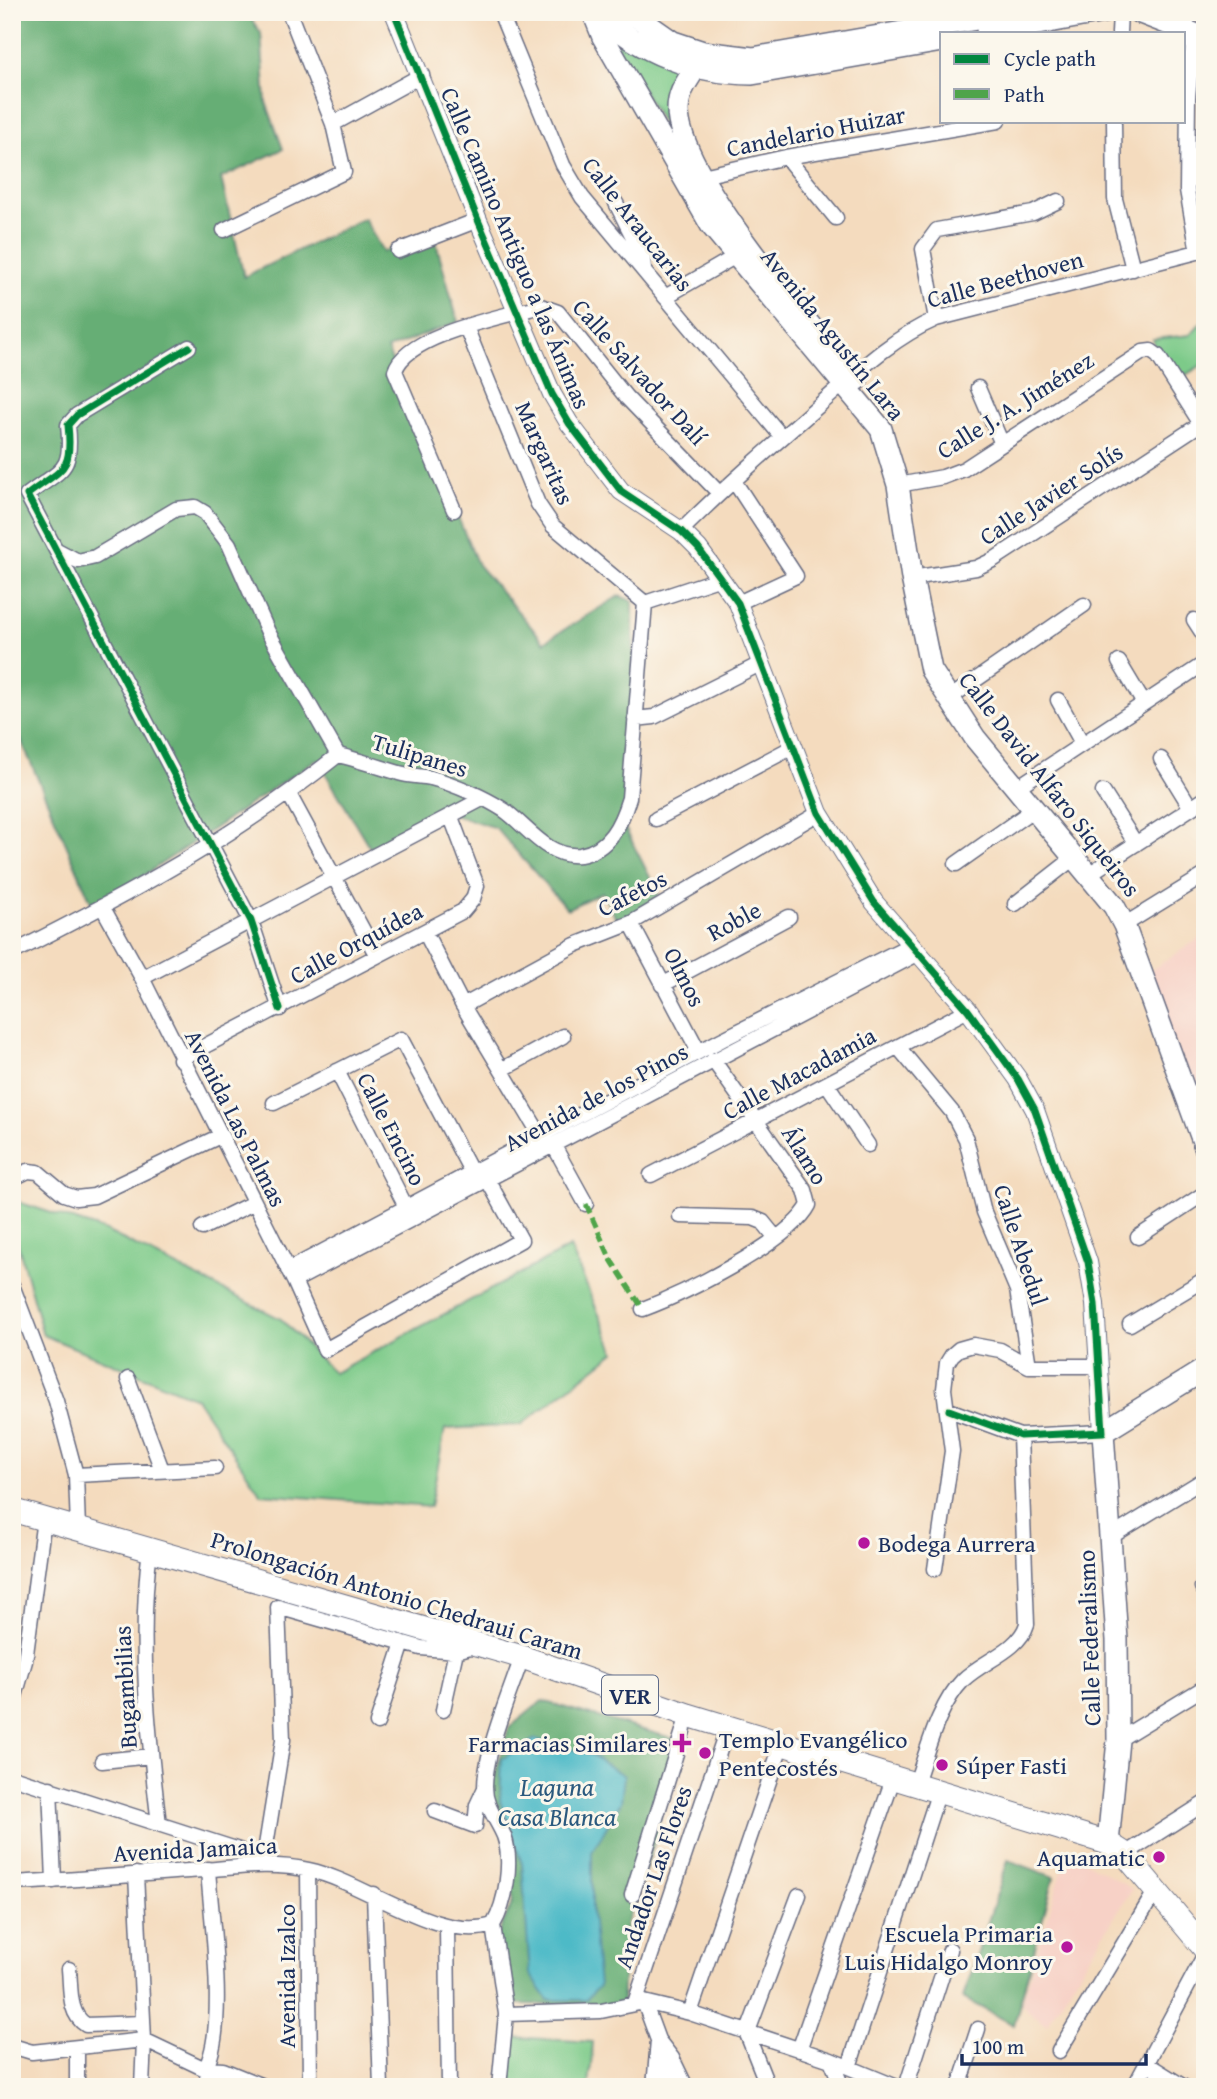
<svg xmlns="http://www.w3.org/2000/svg" width="1217" height="2099" font-family="'Gentium Book Plus',serif">
	<style>
		.built { fill: #f7d1c6 }
		.green { fill: #7dca89; stroke: #4c7c74; stroke-width: 2 }
		.forest { fill: #66ae75; stroke: #406e6a; stroke-width: 2 }
		.water { fill: #4dbac7; stroke: #347492; stroke-width: 2 }
		.lines { fill: none; stroke-linecap: round; stroke-linejoin: round }
		.minor-casing { stroke: #676b80; stroke-width: 17 }
		.tertiary-casing { stroke: #676b80; stroke-width: 20 }
		.secondary-casing { stroke: #676b80; stroke-width: 24 }
		.primary-casing { stroke: #676b80; stroke-width: 25 }
		.minor { stroke: #fff; stroke-width: 14 }
		.tertiary { stroke: #fff; stroke-width: 18 }
		.secondary { stroke: #fff; stroke-width: 21 }
		.primary { stroke: #fff; stroke-width: 23 }
		.quiet { stroke: #4fa44a; stroke-width: 5; stroke-dasharray: 10 5; stroke-linecap: butt }
		.cycleway-casing { stroke: #fbf7ec; stroke-width: 11 }
		.cycleway { stroke: #00873e; stroke-width: 7 }
		.poi-dot { fill: #b5179e; stroke: #fbf7ec; stroke-width: 2.5 }
		.labels { text-anchor: middle; dominant-baseline: central; stroke-width: 6; stroke-linejoin: round; paint-order: stroke }
		.shield { fill: #fbf7ec; stroke: #5e6b89; stroke-width: 2 }
		.shield-label { font-size: 23px; font-weight: bold; fill: #1b2f5e }
		.street-label { font-size: 24px; fill: #1b2f5e; stroke: #fbf7ec }
		.poi-label { font-size: 24px; fill: #1b2f5e; stroke: #fbf7ec; text-anchor: start }
		.water-label { font-size: 26px; font-style: italic; fill: #2a597e; stroke: #fbf7ec }
	</style>
	<rect width="100%" height="100%" fill="#fbf7ec"/>
	<filter id="ink" filterUnits="userSpaceOnUse"><feTurbulence type="fractalNoise" baseFrequency=".0143" numOctaves="2"/><feDisplacementMap in="SourceGraphic" scale="14" xChannelSelector="R" yChannelSelector="G"/><feConvolveMatrix kernelMatrix="1 2 1 2 8 2 1 2 1" color-interpolation-filters="sRGB"/></filter>
	<filter id="wash" filterUnits="userSpaceOnUse"><feTurbulence type="fractalNoise" baseFrequency=".00686" numOctaves="4" result="noise"/><feDisplacementMap in="SourceGraphic" scale="28" xChannelSelector="R" yChannelSelector="G"/><feGaussianBlur stdDeviation="1.57" result="paint"/><feColorMatrix in="noise" values="0 0 0 0 0 0 0 0 0 0 0 0 0 0 0 0 0 1.4 0 .05"/><feComposite in="paint" operator="in"/></filter>
	<g filter="url(#wash)">
		<rect width="100%" height="100%" fill="#f4dbbe"/>
		<path class="built" d="M1205,935V1123L1148,972Z
			M1068,1851L1132,1889L1047,2025L1021,2005Z"/>
		<path class="green" d="M603,23L684,73C648,106 671,130 688,166Z
			M1205,318V363L1184,376L1155,348L1153,339L1190,335Z
			M12,1200L106,1231L281,1319L334,1373L570,1247L615,1352L521,1425L445,1429L430,1507L261,1494L196,1398L43,1335L12,1223Z
			M511,2037L593,2042L589,2087H509Z"/>
		<path class="forest" d="M12,12H246L261,33L266,102L283,149L221,178L244,277L364,218L383,252L432,228L458,322L387,349L478,565L544,642L619,596L633,601L634,712L624,826L659,895L620,926L602,892L567,909L496,828L444,811L370,848L317,759L94,909L18,733L12,732Z
			M542,1701L675,1739L656,1838L626,1925L622,2006L515,2004L497,1936L513,1901L511,1862L490,1791L509,1728Z
			M1008,1860L1054,1877L1014,2025L963,1998Z"/>
		<path class="water" d="M535,1739L590,1754L624,1776L621,1802L592,1852V1912L599,1986L586,2000H548L530,1974L522,1864L500,1801L502,1759Z"/>
	</g>
	<g filter="url(#ink)">
		<g class="lines">
			<defs>
				<path id="minor" d="M500,12L563,165L582,197L782,437
					M1119,33L1120,12
					M1194,33L1188,97L1187,190L1198,252
					M1114,121L1115,199L1133,269
					M333,124L422,75
					M786,157L836,218
					M694,178L786,157L998,121
					M616,203L643,257L644,269
					M224,230L344,172L333,124L289,12
					M398,251L478,220
					M665,297L736,256
					M936,319L923,249L937,230L1033,213L1058,201
					M466,327L538,504L553,526L645,603
					M189,347L77,415L68,425C73,473 62,468 27,495L251,921L280,1009
					M978,388L1002,444
					M734,481L796,576L738,603
					M898,485L943,477L964,469L1143,352L1151,351L1158,356L1201,424
					M454,510L395,371C406,334 506,316 541,306L558,312L626,397L719,493
					M681,531C724,488 770,448 816,408C854,375 890,339 936,319L1205,250
					M57,550L78,561L95,557L176,509L195,507L205,513L229,544L268,632L338,755
					M912,578L976,568L993,560L1205,421
					M645,603L721,578
					M1194,620L1205,637
					M1119,662L1143,702
					M948,699L1084,605
					M1058,700L1082,743
					M635,719L654,717L762,663
					M338,755C359,760 379,767 399,773C409,776 420,776 431,778C454,784 484,797 504,810C527,826 548,859 580,855C609,850 621,824 629,798L645,603
					M1161,759L1191,808
					M1016,788L1205,663
					M1103,792L1136,844
					M289,794L377,956
					M656,819L793,747
					M956,864L1034,809
					M1089,874L1205,799
					M1015,904L1075,857
					M103,908L142,978L294,1281L325,1350L521,1240L481,1168
					M631,923L699,1052
					M1124,925L1205,875
					M425,932L463,1006L542,1138L554,1146L586,1204
					M12,953C126,896 239,835 338,755
					M142,978L482,799
					M662,985L789,917
					M463,1006L575,945L631,923L819,813
					M898,1047L952,1112L966,1139L984,1212L1017,1290L1029,1366
					M180,1059L463,911L473,899L477,886L451,817
					M503,1069L563,1036
					M337,1071L406,1207
					M827,1084L868,1145
					M274,1103L401,1039L472,1173
					M651,1175L968,1010
					M12,1179L28,1171L38,1172L64,1194L76,1198L94,1196L220,1136
					M680,1216L753,1218L763,1222L776,1238
					M202,1228L253,1203
					M1138,1237L1205,1193
					M288,1270L723,1039L912,944
					M294,1281L919,953
					M12,1285L56,1401L76,1475L78,1528
					M643,1309C683,1294 790,1242 809,1205L805,1190L713,1060
					M1130,1324L1205,1279
					M128,1379L162,1470
					M949,1410L1020,1436L1103,1432
					M76,1475L215,1468
					M1112,1536L1205,1479
					M150,1549C138,1639 148,1733 159,1824
					M935,1569L952,1451L944,1389L947,1363L952,1355L959,1349L973,1345L1000,1350L1029,1366H1098
					M1205,1585L1202,1587L1205,1592
					M12,1707L25,1661L44,1519
					M443,1710L456,1651
					M377,1723L403,1643
					M1118,1740L1205,1687
					M102,1761L151,1756
					M12,1777L239,1850L263,1864L283,1740L278,1607L421,1648L456,1651L474,1646
					M916,1783C928,1749 938,1706 963,1680C982,1661 1019,1651 1027,1624L1020,1436
					M50,1788L54,1881
					M435,1811L475,1826L477,1805L485,1788
					M1125,1854L1205,1803
					M208,1869C211,1919 228,2029 205,2069L211,2083L218,2087
					M308,1870L310,2082
					M136,1874L144,2040L142,2087
					M12,1883C76,1880 139,1874 203,1870C239,1867 273,1862 309,1870C365,1882 437,1943 493,1925
					M374,1894L381,2087
					M632,1895L688,1715
					M447,1927L449,2087
					M69,1969C71,1988 68,2014 86,2025L143,2023
					M644,2002L658,2040L654,2087
					M635,2003L728,1726
					M690,2013L782,1743
					M506,2014L601,2011L644,2002L690,2013L831,2060L897,2087
					M658,2040L672,2058L686,2087
					M12,2046L32,2052L144,2040L205,2069L223,2070L260,2085
					M799,2050L894,1776
					M1059,2051L1156,1890
					M661,2055L673,2087
					M831,2060L842,2087
					M1147,2064L1184,2087
					M849,2067L939,1791
					M77,2087V2049
					M499,2087L506,2014L493,1925C506,1903 513,1861 504,1836C497,1819 485,1807 485,1787C485,1751 510,1693 522,1657
					M768,2087L747,2034L799,1895
					M906,2087L950,1950
					M959,2087L978,2029
					M1134,2087L1205,1954"/>
				<path id="tertiary" d="M394,12L478,220L552,394L569,423L621,491L681,531L698,548L738,603L819,813L874,902L968,1010L1018,1079L1035,1110L1088,1262L1095,1304L1103,1432"/>
				<path id="secondary" d="M593,12L603,37L711,225L881,429L898,485L912,578L931,670L975,738L1114,906L1124,925L1205,1147
					M600,12C639,54 696,73 752,74L942,41
					M630,12L673,42L703,52L753,58L1017,12
					M1138,12L1205,38
					M987,33L1104,12
					M696,67C687,82 678,92 678,110C678,175 812,329 857,380
					M1108,1843L1118,1740L1117,1640L1103,1432L1205,1369"/>
				<path id="primary" d="M12,1510L522,1657L688,1715L1108,1843L1125,1854L1205,1949"/>
			</defs>
			<use href="#minor" class="minor-casing"/>
			<use href="#tertiary" class="tertiary-casing"/>
			<use href="#secondary" class="secondary-casing"/>
			<use href="#primary" class="primary-casing"/>
			<use href="#minor" class="minor"/>
			<use href="#tertiary" class="tertiary"/>
			<use href="#secondary" class="secondary"/>
			<use href="#primary" class="primary"/>
			<path class="quiet" d="M1187,12V18
				M586,1204L611,1260L643,1309"/>
			<defs>
				<path id="cycleway" d="M394,12L478,220L552,394L569,423L621,491L681,531L698,548L738,603L819,813L874,902L968,1010L1018,1079L1035,1110L1088,1262L1095,1304L1103,1432L1020,1436L949,1410
					M189,347L77,415L68,425C73,473 62,468 27,495L251,921L280,1009"/>
			</defs>
			<use href="#cycleway" class="cycleway-casing"/>
			<use href="#cycleway" class="cycleway"/>
		</g>
	</g>
	<g class="poi-dot">
		<circle cx="864" cy="1543" r="7"/>
		<path d="M678.5 1732.5h7v7h7v7h-7v7h-7v-7h-7v-7h7z"/>
		<circle cx="705" cy="1753" r="7"/>
		<circle cx="942" cy="1765" r="7"/>
		<circle cx="1159" cy="1857" r="7"/>
		<circle cx="1067" cy="1947" r="7"/>
	</g>
	<g class="labels">
		<rect class="shield" x="602" y="1675.5" width="56" height="39" rx="5"/>
		<g class="shield-label">
			<text x="630" y="1695">VER</text>
		</g>
		<g class="street-label">
			<text transform="translate(816 131) rotate(-11)">Candelario Huizar</text>
			<text transform="translate(638 224) rotate(52)">Calle Araucarias</text>
			<text transform="translate(516 248) rotate(67)">Calle Camino Antiguo a las Ánimas</text>
			<text transform="translate(1005 279) rotate(-15)">Calle Beethoven</text>
			<text transform="translate(833 334) rotate(51)">Avenida Agustín Lara</text>
			<text transform="translate(640 372) rotate(48)">Calle Salvador Dalí</text>
			<text transform="translate(1015 405) rotate(-32)">Calle J. A. Jiménez</text>
			<text transform="translate(545 453) rotate(66)">Margaritas</text>
			<text transform="translate(1051 494) rotate(-33)">Calle Javier Solís</text>
			<text transform="translate(420 755) rotate(17)">Tulipanes</text>
			<text transform="translate(1050 784) rotate(52)">Calle David Alfaro Siqueiros</text>
			<text transform="translate(632 893) rotate(-27)">Cafetos</text>
			<text transform="translate(734 921) rotate(-28)">Roble</text>
			<text transform="translate(356 943) rotate(-28)">Calle Orquídea</text>
			<text transform="translate(685 977) rotate(63)">Olmos</text>
			<text transform="translate(799 1073) rotate(-28)">Calle Macadamia</text>
			<text transform="translate(596 1097) rotate(-28)">Avenida de los Pinos</text>
			<text transform="translate(236 1118) rotate(63)">Avenida Las Palmas</text>
			<text transform="translate(392 1129) rotate(63)">Calle Encino</text>
			<text transform="translate(805 1155) rotate(58)">Álamo</text>
			<text transform="translate(1021 1245) rotate(72)">Calle Abedul</text>
			<text transform="translate(397 1595) rotate(17)">Prolongación Antonio Chedraui Caram</text>
			<text transform="translate(1089 1638) rotate(-92)">Calle Federalismo</text>
			<text transform="translate(125 1687) rotate(-93)">Bugambilias</text>
			<text transform="translate(195 1849) rotate(-3)">Avenida Jamaica</text>
			<text transform="translate(653 1877) rotate(-71)">Andador Las Flores</text>
			<text transform="translate(286 1976) rotate(-90)">Avenida Izalco</text>
		</g>
		<g class="poi-label">
			<text x="878" y="1543">Bodega Aurrera</text>
			<text x="719" y="1739">Templo Evangélico<tspan x="719" dy="28">Pentecostés</tspan></text>
			<text x="668" y="1743" text-anchor="end">Farmacias Similares</text>
			<text x="956" y="1765">Súper Fasti</text>
			<text x="1145" y="1857" text-anchor="end">Aquamatic</text>
			<text x="1053" y="1933" text-anchor="end">Escuela Primaria<tspan x="1053" dy="28">Luis Hidalgo Monroy</tspan></text>
		</g>
		<g class="water-label">
			<text x="557" y="1786">Laguna<tspan x="557" dy="30">Casa Blanca</tspan></text>
		</g>
	</g>
	<rect width="1217" height="2099" fill="none" stroke="#fbf7ec" stroke-width="42"/>
	<rect x="940" y="32" width="245" height="91" fill="#fbf7ec" stroke="#a1a7b3" stroke-width="2"/>
	<rect x="954" y="54" width="35" height="10" fill="#00873e" stroke="#a1a7b3" stroke-width="2"/>
	<text x="1004" y="66" font-size="21" fill="#1b2f5e">Cycle path</text>
	<rect x="954" y="89" width="35" height="10" fill="#4fa44a" stroke="#a1a7b3" stroke-width="2"/>
	<text x="1004" y="102" font-size="21" fill="#1b2f5e">Path</text>
	<path d="M962 2054v10h184v-10" fill="none" stroke="#1b2f5e" stroke-width="3.5"/>
	<text x="972" y="2054" font-size="21" fill="#1b2f5e" stroke="#fbf7ec" stroke-width="5" paint-order="stroke">100 m</text>
</svg>
